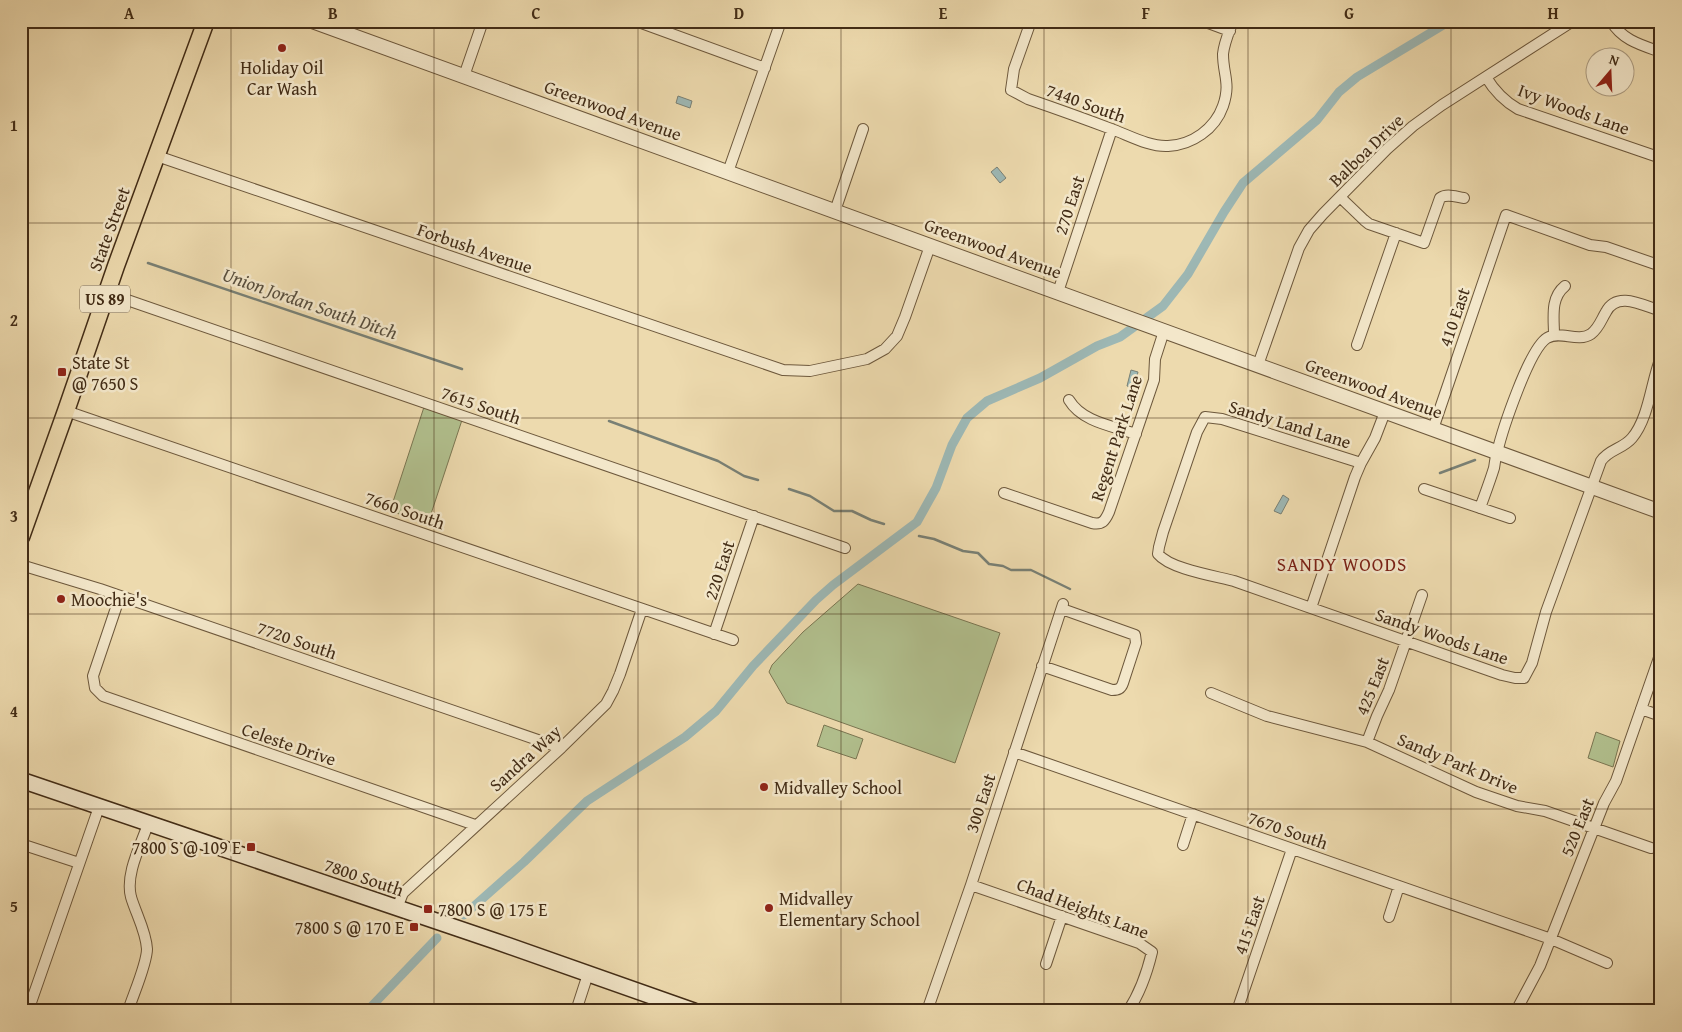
<svg xmlns="http://www.w3.org/2000/svg" width="1682" height="1032" font-family="'Gentium Book Plus',serif">
	<style>
		.green { fill: #b2c18f; stroke: #7a7652 }
		.water { fill: #9db8b5; stroke: #798075 }
		.lines { fill: none; stroke-linecap: round; stroke-linejoin: round }
		.stream { stroke: #798075; stroke-width: 2.5 }
		.canal { stroke: #9db8b5; stroke-width: 9 }
		.minor-casing { stroke: #6d583c; stroke-width: 12 }
		.tertiary-casing { stroke: #6d583c; stroke-width: 16 }
		.secondary-casing { stroke: #422c16; stroke-width: 18 }
		.primary-casing { stroke: #422c16; stroke-width: 19 }
		.minor { stroke: #f3e7ca; stroke-width: 10 }
		.tertiary { stroke: #f3e7ca; stroke-width: 14 }
		.secondary { stroke: #f3e7ca; stroke-width: 15 }
		.primary { stroke: #eddaae; stroke-width: 16 }
		.grid { fill: none; stroke: #422c16; stroke-width: 1; stroke-opacity: 0.55 }
		.poi-dot { fill: #8f2418; stroke: #f3e7ca; stroke-width: 2 }
		.labels { text-anchor: middle; dominant-baseline: central; stroke-width: 5; stroke-linejoin: round; paint-order: stroke }
		.shield { fill: #f3e7ca; stroke: #77644c; stroke-width: 1 }
		.shield-label { font-size: 16px; font-weight: bold; fill: #422c16 }
		.poi-label { font-size: 18px; fill: #422c16; stroke: #f3e7ca; text-anchor: start }
		.street-label { font-size: 18px; fill: #422c16; stroke: #f3e7ca }
		.water-label { font-size: 19px; font-style: italic; fill: #594f3e; stroke: #f3e7ca }
		.neighbourhood-label { font-size: 19px; letter-spacing: 1px; fill: #7a1f14; stroke: #f3e7ca }
		.neatline { fill: none; stroke: #422c16; stroke-width: 2 }
		.grid-label { font-size: 16px; text-anchor: middle; font-weight: bold; fill: #422c16 }
	</style>
	<rect width="100%" height="100%" fill="#eddaae"/>
	<filter id="stains"><feTurbulence type="fractalNoise" baseFrequency=".004" numOctaves="4"/><feColorMatrix values="0 0 0 0 .2 0 0 0 0 .09 0 0 0 0 .02 0 0 0 .5 -.17"/></filter>
	<radialGradient id="worn" r=".72"><stop offset=".6" stop-color="#630" stop-opacity="0"/><stop offset="1" stop-color="#630" stop-opacity=".3"/></radialGradient>
	<path class="green" d="M424,407L462,420L428,523L390,511Z
		M858,584L1000,633L955,763L787,703L769,672L772,665L803,632Z
		M824,725L863,739L856,759L817,746Z
		M1596,732L1620,741L1613,767L1588,758Z"/>
	<path class="water" d="M678,96L692,101L690,108L676,103Z
		M997,167L1006,178L1000,183L991,172Z
		M1131,370L1138,372L1134,388L1127,386Z
		M1283,495L1289,499L1281,514L1274,511Z"/>
	<g class="lines">
		<path class="stream" d="M148,263L462,369
			M609,421L718,461L744,476L758,480
			M1440,473L1475,460
			M789,489L810,496L834,511H852L871,520L884,524
			M919,536L934,539L963,551L978,553L989,564L1003,566L1011,570H1031L1070,589"/>
		<path class="canal" d="M464,915L524,862L587,801L685,737L716,711L753,666L816,600L833,585L917,522L936,488L952,445L967,418L987,401L1040,378L1097,346L1120,337L1163,306L1188,274L1224,212L1243,183L1317,120L1339,92L1357,77L1450,21
			M367,1011L437,938"/>
		<defs>
			<path id="minor" d="M636,21L765,68
				M1031,21L1014,69L1011,90L1028,99C1057,109 1085,119 1114,130C1130,136 1150,147 1168,146C1192,145 1215,129 1223,106C1231,83 1223,75 1223,54C1224,43 1229,32 1233,21
				M1203,21L1230,31
				M1611,21C1622,40 1641,45 1661,52
				M464,76L483,21
				M1486,77C1495,92 1504,101 1518,109L1661,158
				M157,156L783,370L810,371L867,359L885,349L897,336L905,317L930,246
				M728,172L781,21
				M1340,197L1364,220L1369,224L1424,243L1440,198C1447,193 1456,197 1464,198
				M835,211L863,129
				M1058,292L1112,129
				M107,293L845,548
				M1554,335C1554,318 1550,298 1565,286
				M1357,345L1396,233
				M1258,365L1299,248L1309,230L1323,214L1387,149L1413,126L1442,105L1573,21
				M1069,400C1082,422 1113,426 1136,434
				M66,411L733,640
				M1433,429L1506,215L1590,245L1606,247L1661,266
				M1361,463L1222,419L1205,417L1197,432L1163,532L1159,547L1158,554C1170,569 1215,576 1234,581L1502,675L1515,678H1524L1532,663L1546,612L1601,461C1609,449 1623,449 1632,438C1649,418 1651,382 1661,357
				M1424,489L1510,518
				M1004,493L1092,523C1102,525 1105,521 1109,512L1154,380L1155,359L1164,331
				M1480,508C1485,494 1490,481 1494,468C1495,463 1495,458 1497,453C1502,431 1529,349 1547,338C1561,330 1577,343 1591,334C1599,328 1601,320 1606,312C1617,290 1644,306 1661,311
				M21,565L100,589L561,748
				M120,596L93,676L95,688L103,696L475,825
				M1311,608L1355,477L1361,463L1375,438L1385,412
				M714,634L754,516
				M1042,666L1112,690C1118,690 1121,689 1123,683L1136,643L1135,635L1062,609
				M1211,693L1267,716L1367,742L1476,792L1517,806L1545,811L1651,848
				M1641,709L1661,716
				M1367,742L1377,716L1389,690L1422,595
				M1014,752L1551,939L1607,963
				M21,844L79,863
				M1183,845L1193,814
				M971,885L1139,943L1152,952C1147,973 1140,993 1128,1011
				M397,908L403,893L561,748L606,704L613,691L620,674L642,609
				M1389,917L1399,886
				M1046,964L1062,916
				M28,1011L99,807
				M128,1011C133,995 147,964 147,949C146,931 136,914 131,897C125,874 141,845 148,824
				M576,1011L588,974
				M927,1011L971,885L1063,604
				M1237,1011L1292,849
				M1516,1011L1540,966L1604,803L1616,781L1661,652"/>
			<path id="tertiary" d="M312,21L1661,512"/>
			<path id="secondary" d="M21,780L495,941L694,1011"/>
			<path id="primary" d="M21,537L66,411L116,266L206,21"/>
		</defs>
		<use href="#minor" class="minor-casing"/>
		<use href="#tertiary" class="tertiary-casing"/>
		<use href="#secondary" class="secondary-casing"/>
		<use href="#primary" class="primary-casing"/>
		<use href="#minor" class="minor"/>
		<use href="#tertiary" class="tertiary"/>
		<use href="#secondary" class="secondary"/>
		<use href="#primary" class="primary"/>
	</g>
	<path class="grid" d="M231,21V1011M434,21V1011M638,21V1011M841,21V1011M1044,21V1011M1248,21V1011M1451,21V1011M21,223H1661M21,418H1661M21,614H1661M21,809H1661"/>
	<g class="poi-dot">
		<circle cx="282" cy="48" r="5"/>
		<rect x="57" y="367" width="10" height="10" rx="2.5"/>
		<circle cx="61" cy="599" r="5"/>
		<circle cx="764" cy="787" r="5"/>
		<rect x="246" y="842" width="10" height="10" rx="2.5"/>
		<circle cx="769" cy="908" r="5"/>
		<rect x="423" y="904" width="10" height="10" rx="2.5"/>
		<rect x="409" y="922" width="10" height="10" rx="2.5"/>
	</g>
	<g class="labels">
		<rect class="shield" x="80" y="285.5" width="50" height="27" rx="4"/>
		<g class="shield-label">
			<text x="105" y="299">US 89</text>
		</g>
		<g class="poi-label">
			<text x="282" y="67" text-anchor="middle">Holiday Oil<tspan x="282" dy="21">Car Wash</tspan></text>
			<text x="72" y="362">State St<tspan x="72" dy="21">@ 7650 S</tspan></text>
			<text x="71" y="599">Moochie's</text>
			<text x="774" y="787">Midvalley School</text>
			<text x="241" y="847" text-anchor="end">7800 S @ 109 E</text>
			<text x="779" y="898">Midvalley<tspan x="779" dy="21">Elementary School</tspan></text>
			<text x="438" y="909">7800 S @ 175 E</text>
			<text x="404" y="927" text-anchor="end">7800 S @ 170 E</text>
		</g>
		<g class="street-label">
			<text transform="translate(1086 103) rotate(20)">7440 South</text>
			<text transform="translate(1574 109) rotate(20)">Ivy Woods Lane</text>
			<text transform="translate(613 110) rotate(20)">Greenwood Avenue</text>
			<text transform="translate(1366 150) rotate(-44)">Balboa Drive</text>
			<text transform="translate(1069 205) rotate(-72)">270 East</text>
			<text transform="translate(109 229) rotate(-70)">State Street</text>
			<text transform="translate(475 248) rotate(19)">Forbush Avenue</text>
			<text transform="translate(993 248) rotate(20)">Greenwood Avenue</text>
			<text transform="translate(1454 317) rotate(-71)">410 East</text>
			<text transform="translate(1374 388) rotate(20)">Greenwood Avenue</text>
			<text transform="translate(481 405) rotate(19)">7615 South</text>
			<text transform="translate(1290 424) rotate(17)">Sandy Land Lane</text>
			<text transform="translate(1116 438) rotate(-72)">Regent Park Lane</text>
			<text transform="translate(405 510) rotate(19)">7660 South</text>
			<text transform="translate(719 570) rotate(-72)">220 East</text>
			<text transform="translate(1442 636) rotate(19)">Sandy Woods Lane</text>
			<text transform="translate(297 640) rotate(19)">7720 South</text>
			<text transform="translate(1372 686) rotate(-68)">425 East</text>
			<text transform="translate(289 744) rotate(19)">Celeste Drive</text>
			<text transform="translate(525 758) rotate(-42)">Sandra Way</text>
			<text transform="translate(1458 763) rotate(23)">Sandy Park Drive</text>
			<text transform="translate(980 803) rotate(-72)">300 East</text>
			<text transform="translate(1577 827) rotate(-68)">520 East</text>
			<text transform="translate(1288 830) rotate(19)">7670 South</text>
			<text transform="translate(364 877) rotate(19)">7800 South</text>
			<text transform="translate(1083 908) rotate(21)">Chad Heights Lane</text>
			<text transform="translate(1249 925) rotate(-71)">415 East</text>
		</g>
		<g class="water-label">
			<text transform="translate(310 303) rotate(19)">Union Jordan South Ditch</text>
		</g>
		<g class="neighbourhood-label">
			<text x="1342" y="564">SANDY WOODS</text>
		</g>
	</g>
	<rect width="1682" height="1032" fill="none" stroke="#eddaae" stroke-width="55"/>
	<g transform="translate(1610 72) rotate(19)"><circle r="24" fill="#f3e7ca" stroke="#ac9c82"/>
	<path d="M0-4L9 19L0 12L-9 19Z" fill="#8f2418"/>
	<text y="-8" font-size="14" font-weight="bold" text-anchor="middle" fill="#422c16">N</text>
	</g>
	<rect x="28" y="28" width="1626" height="976" class="neatline"/>
	<g class="grid-label">
		<text x="129" y="19">A</text>
		<text x="333" y="19">B</text>
		<text x="536" y="19">C</text>
		<text x="739" y="19">D</text>
		<text x="943" y="19">E</text>
		<text x="1146" y="19">F</text>
		<text x="1349" y="19">G</text>
		<text x="1553" y="19">H</text>
		<text x="14" y="131">1</text>
		<text x="14" y="326">2</text>
		<text x="14" y="522">3</text>
		<text x="14" y="717">4</text>
		<text x="14" y="912">5</text>
	</g>
	<rect width="100%" height="100%" filter="url(#stains)"/>
	<rect width="100%" height="100%" fill="url(#worn)"/>
</svg>
